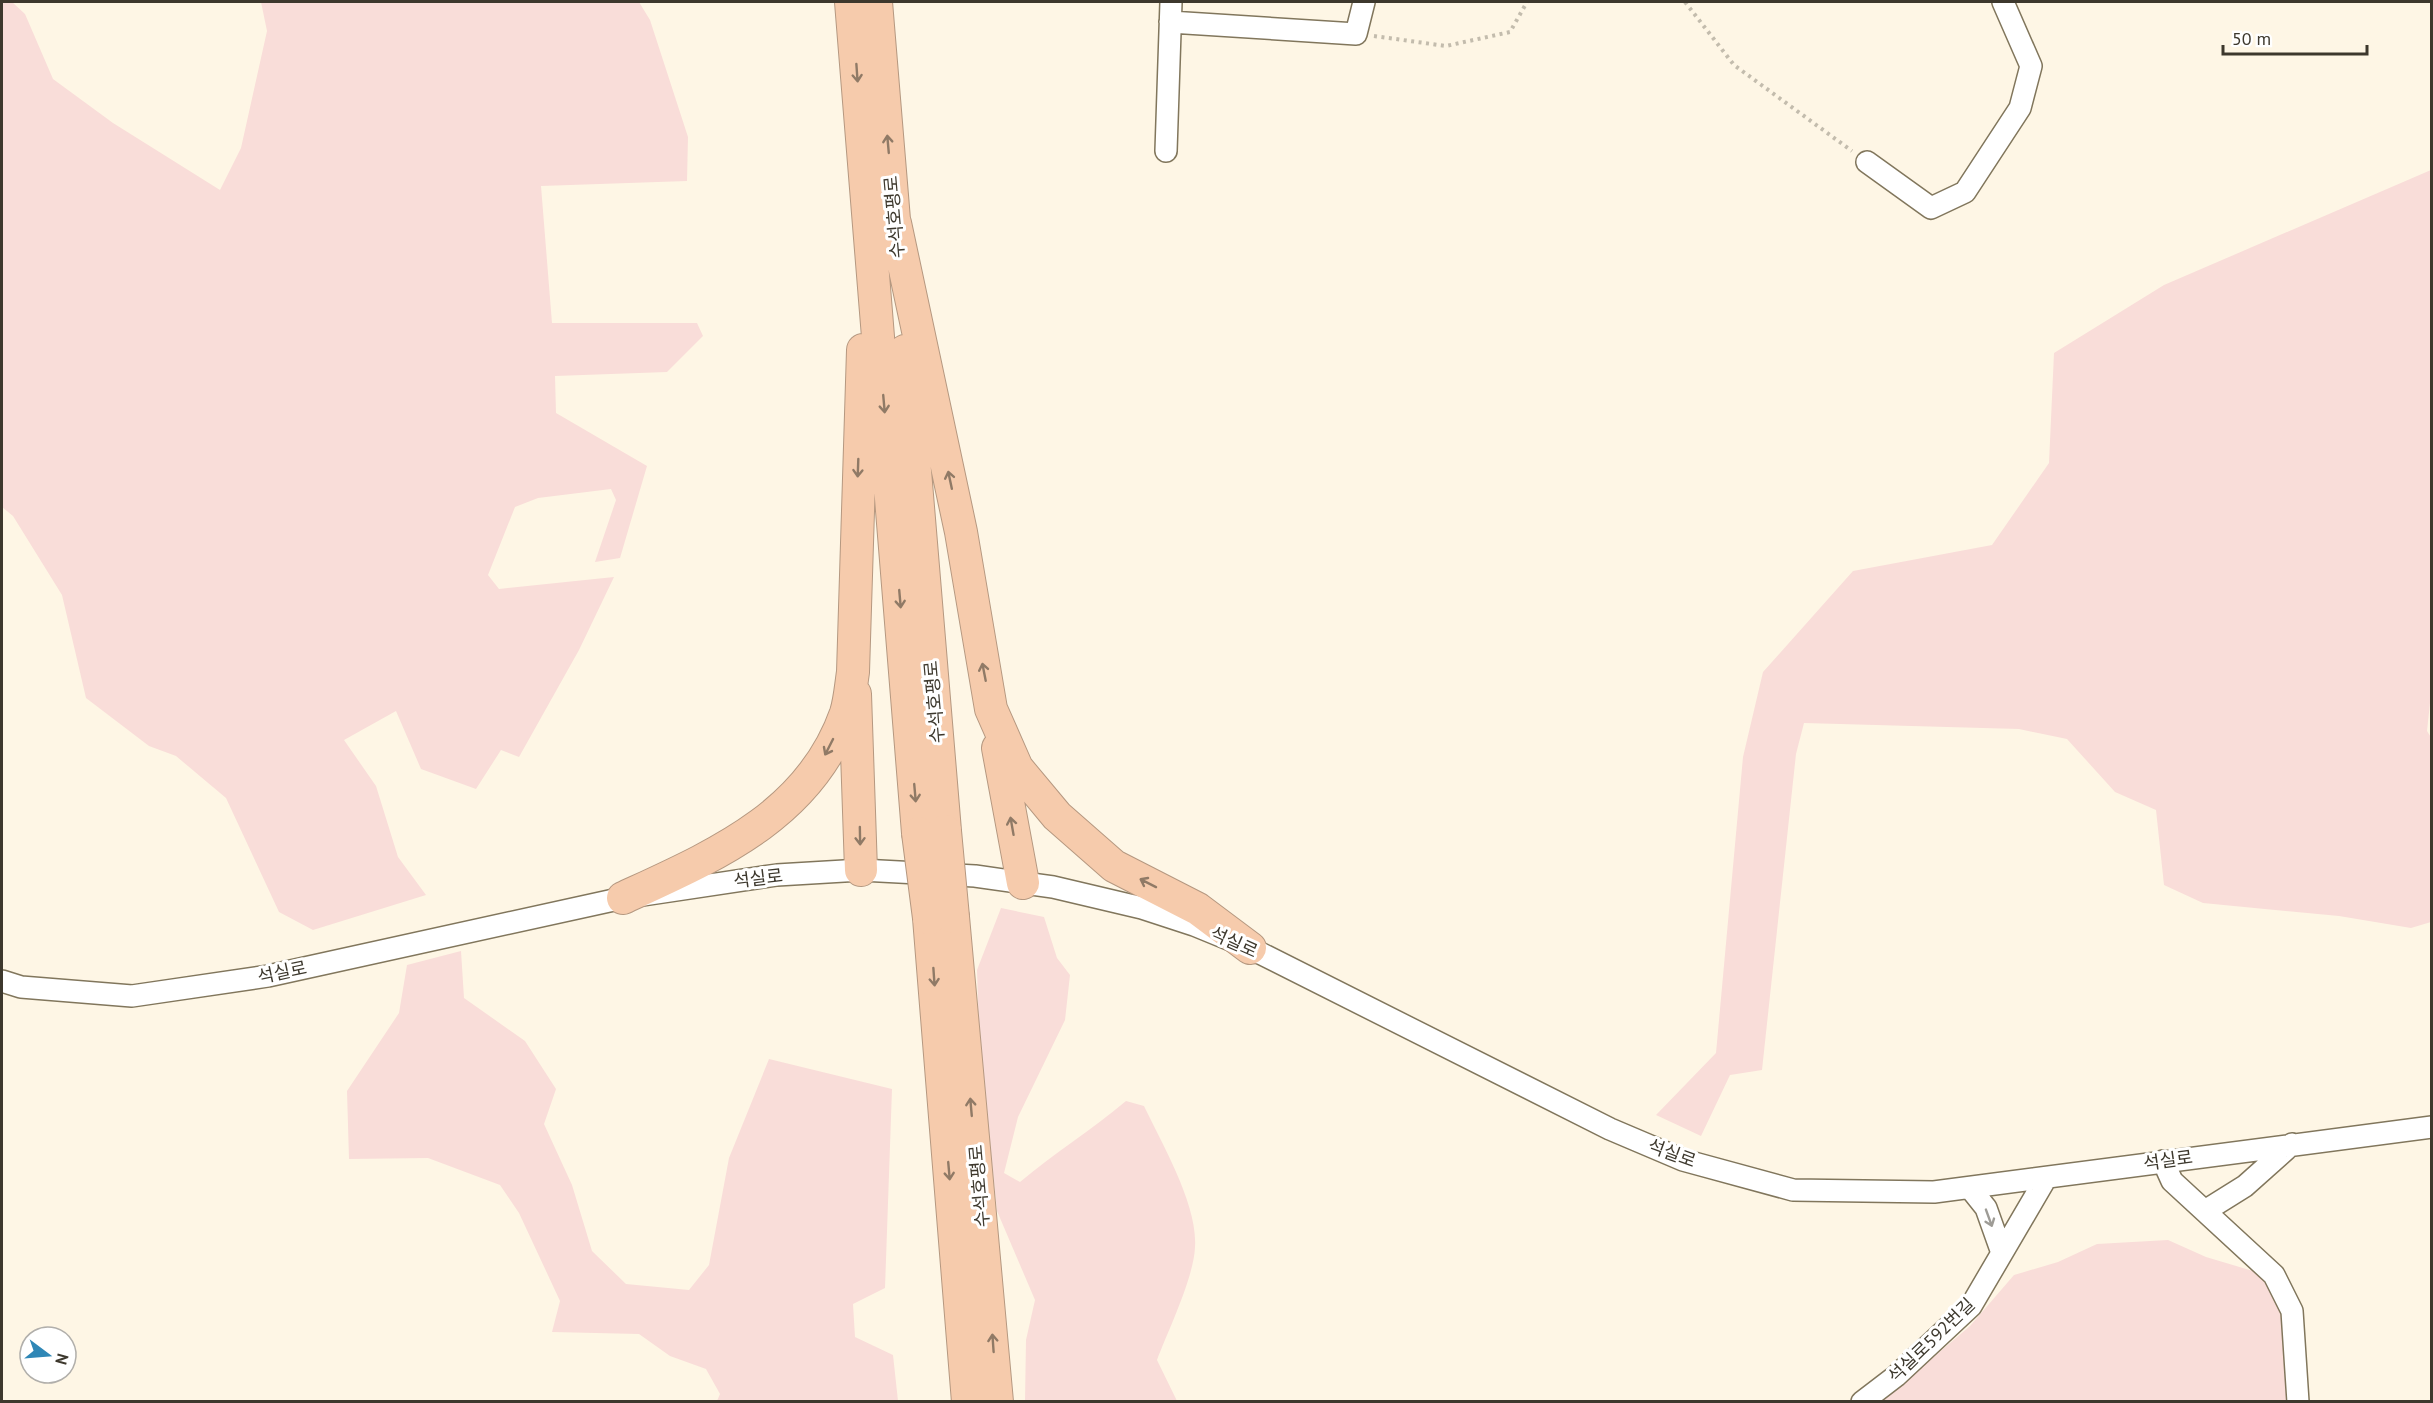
<svg xmlns="http://www.w3.org/2000/svg" width="2433" height="1403" font-family="'PT Sans','Noto Sans KR',sans-serif">
	<style>
		.green { fill: #f9ddd9 }
		.lines { fill: none; stroke-linecap: round; stroke-linejoin: round }
		.minor-casing { stroke: #81765c; stroke-width: 24 }
		.highway-casing { stroke: #b59880; stroke-width: 34 }
		.path { stroke: #c3bcad; stroke-width: 4; stroke-dasharray: 3 4.5; stroke-linecap: butt }
		.minor { stroke: #fff; stroke-width: 21 }
		.highway { stroke: #f6cbac; stroke-width: 32 }
		.highway-bridge-casing { stroke: #b59880; stroke-width: 34; stroke-linecap: butt }
		.highway-bridge { stroke: #f6cbac; stroke-width: 32 }
		.oneway { stroke: #907a66 }
		.oneway2 { stroke: #9e9c96 }
		.labels { text-anchor: middle; dominant-baseline: central; stroke-width: 6; stroke-linejoin: round; paint-order: stroke }
		.street-label { font-size: 18px; fill: #3d382d; stroke: #fff }
	</style>
	<rect width="100%" height="100%" fill="#fef6e5"/>
	<path class="green" d="M2,2H12L25,14L53,79L113,123L220,190L241,148L267,31L261,2H639L650,20L688,137L687,181L541,186L552,323H697L703,336L667,372L555,376L556,413L647,466L620,558L595,562L616,500L611,489L538,498L515,507L488,575L499,589L614,577L579,650L519,757L501,750L476,789L421,769L396,711L344,740L376,786L398,857L426,895L313,930L279,912L226,798L176,756L149,746L86,698L62,595L13,516L2,507Z
		M2431,170L2432,684L2427,731L2432,739L2431,922L2411,928L2339,916L2203,903L2164,885L2156,810L2115,792L2067,739L2019,729L1804,723L1796,754L1762,1070L1730,1075L1701,1136L1656,1115L1716,1053L1743,757L1763,672L1853,571L1992,545L2049,463L2054,353L2164,285Z
		M1001,908L1044,917L1057,958L1070,975L1065,1020L1018,1117L1004,1173L1020,1182C1054,1153 1092,1130 1126,1101L1144,1106C1162,1144 1198,1205 1195,1247C1194,1277 1168,1331 1157,1360L1177,1401H1025L1026,1340L1035,1300L997,1211L979,1035L977,970Z
		M461,951L464,998L525,1041L556,1089L544,1124L572,1185L592,1251L626,1284L689,1290L709,1265L729,1158L769,1059L892,1089L885,1288L853,1304L855,1337L893,1355L898,1401H717L720,1394L706,1369L670,1356L639,1334L552,1332L560,1301L519,1213L500,1185L428,1158L349,1159L347,1091L399,1013L407,965Z
		M2168,1240L2206,1257L2263,1274L2285,1312L2291,1388L2286,1401L1881,1402L1970,1326L2014,1275L2058,1262L2097,1244Z"/>
	<g class="lines">
		<defs>
			<path id="minor" d="M1170,22L1356,34L1364,2
				M1166,151L1171,2
				M1867,162L1931,208L1965,192L2020,108L2031,66L2003,2
				M2,981L21,987L132,996L268,976L623,898L777,875L861,870L975,876L1053,887L1142,908L1194,925L1250,948L1610,1129L1683,1160L1793,1190L1934,1192L2432,1127
				M2163,1161L2172,1181L2274,1275L2292,1311L2298,1402
				M1970,1188L1986,1208L2002,1253
				M2205,1211L2245,1186L2292,1144
				M1862,1402L1896,1376L1971,1306L2046,1178"/>
			<path id="highway" d="M851,2L918,833
				M876,2L896,244
				M895,223L961,532L991,709L1017,768L1057,816L1114,866L1198,909L1250,948
				M905,351L945,831
				M855,694L861,870
				M998,748L1023,883
				M623,898C714,856 810,816 846,713C850,700 851,685 853,672L863,350
				M953,917L997,1402
				M929,918L968,1402"/>
		</defs>
		<use href="#minor" class="minor-casing"/>
		<use href="#highway" class="highway-casing"/>
		<path class="path" d="M1685,2L1734,65L1852,151
			M1374,36L1446,46L1510,32L1527,2"/>
		<use href="#minor" class="minor"/>
		<use href="#highway" class="highway"/>
		<defs>
			<path id="highway-bridge" d="M945,831L953,917
				M918,833L929,918"/>
		</defs>
		<use href="#highway-bridge" class="highway-bridge-casing"/>
		<use href="#highway-bridge" class="highway-bridge"/>
	</g>
	<defs><path id="oneway-shaft" d="M-6 0H5M1.5-3L5.5 0L1.5 3" fill="none" stroke-width="1.6" stroke-linecap="round" stroke-linejoin="round" transform="scale(1.5)"/></defs>
	<g class="oneway">
		<use href="#oneway-shaft" transform="translate(857 73) rotate(86)"/>
		<use href="#oneway-shaft" transform="translate(888 144) rotate(-95)"/>
		<use href="#oneway-shaft" transform="translate(884 404) rotate(85)"/>
		<use href="#oneway-shaft" transform="translate(858 468) rotate(92)"/>
		<use href="#oneway-shaft" transform="translate(950 480) rotate(-102)"/>
		<use href="#oneway-shaft" transform="translate(900 599) rotate(85)"/>
		<use href="#oneway-shaft" transform="translate(984 672) rotate(-101)"/>
		<use href="#oneway-shaft" transform="translate(829 747) rotate(117)"/>
		<use href="#oneway-shaft" transform="translate(915 793) rotate(85)"/>
		<use href="#oneway-shaft" transform="translate(1012 826) rotate(-100)"/>
		<use href="#oneway-shaft" transform="translate(860 836) rotate(89)"/>
		<use href="#oneway-shaft" transform="translate(1148 883) rotate(-153)"/>
		<use href="#oneway-shaft" transform="translate(934 977) rotate(86)"/>
		<use href="#oneway-shaft" transform="translate(971 1107) rotate(-95)"/>
		<use href="#oneway-shaft" transform="translate(949 1171) rotate(85)"/>
		<use href="#oneway-shaft" transform="translate(993 1343) rotate(-94)"/>
	</g>
	<use class="oneway2" href="#oneway-shaft" transform="translate(1989 1218) rotate(70)"/>
	<g class="labels">
		<g class="street-label">
			<text transform="translate(894 217) rotate(-95)">수석호평로</text>
			<text transform="translate(934 702) rotate(-95)">수석호평로</text>
			<text transform="translate(758 878) rotate(-7)">석실로</text>
			<text transform="translate(1234 942) rotate(24)">석실로</text>
			<text transform="translate(282 972) rotate(-12)">석실로</text>
			<text transform="translate(1672 1153) rotate(20)">석실로</text>
			<text transform="translate(2168 1160) rotate(-8)">석실로</text>
			<text transform="translate(979 1186) rotate(-95)">수석호평로</text>
			<text transform="translate(1931 1340) rotate(-44)">석실로592번길</text>
		</g>
	</g>
	<rect width="2433" height="1403" fill="none" stroke="#3d382d" stroke-width="6"/>
	<g transform="translate(48 1355) rotate(106)"><circle r="28" fill="#ffffff" stroke="#b1afab" stroke-width="1.5"/>
	<path d="M0-4.5L10 22L0 15L-10 22Z" fill="#2f87b6"/>
	<text y="-9" font-size="16" font-weight="bold" text-anchor="middle" fill="#3d382d">N</text>
	</g>
	<path d="M2223 45v9h144v-9" fill="none" stroke="#3d382d" stroke-width="3"/>
	<text x="2232" y="45" font-size="18" fill="#3d382d" stroke="#ffffff" stroke-width="4.5" paint-order="stroke">50 m</text>
</svg>
